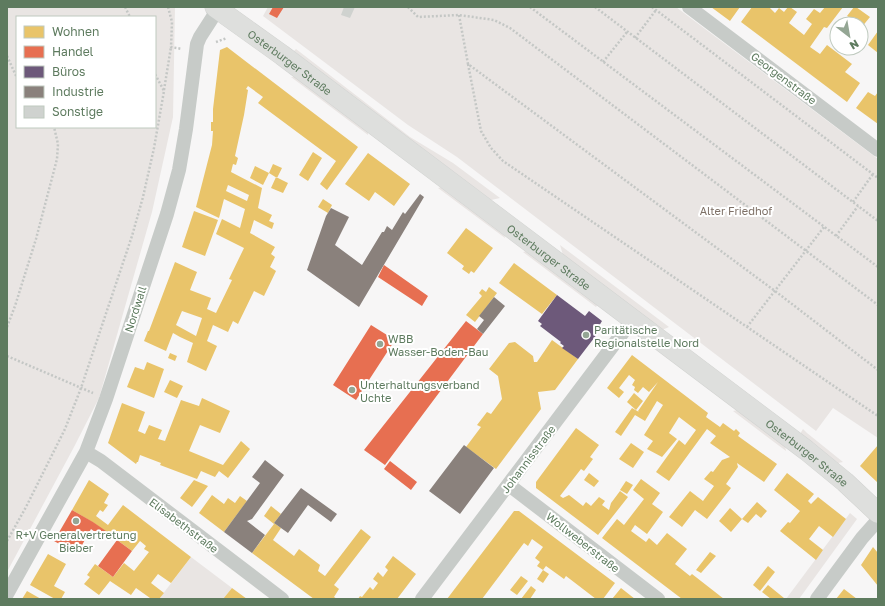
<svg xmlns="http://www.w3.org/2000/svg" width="885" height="606" font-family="'Golos Text',sans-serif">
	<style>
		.green { fill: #e9e5e3; fill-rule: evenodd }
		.homes { fill: #e9c46a; fill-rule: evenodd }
		.shops { fill: #e76f51 }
		.offices { fill: #6d597a }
		.industry { fill: #8a817c }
		.building { fill: #cfd2cf }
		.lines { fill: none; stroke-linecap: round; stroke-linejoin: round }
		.secondary-casing { stroke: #d2d3d1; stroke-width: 21 }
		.path { stroke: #c4c7c5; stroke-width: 2.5; stroke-dasharray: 2 2; stroke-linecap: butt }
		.street { stroke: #c7cbc8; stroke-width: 14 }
		.secondary { stroke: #dedfdd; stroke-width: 20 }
		.poi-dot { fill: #94a694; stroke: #fff; stroke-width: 1.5 }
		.labels { text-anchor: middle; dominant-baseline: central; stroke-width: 4; stroke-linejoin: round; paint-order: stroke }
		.street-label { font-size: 11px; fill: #5e7b5f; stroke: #fff }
		.park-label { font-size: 11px; fill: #7e7066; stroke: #fff }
		.poi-label { font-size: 11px; fill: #5e7b5f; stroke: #fff; text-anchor: start }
	</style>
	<rect width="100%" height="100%" fill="#f7f6f6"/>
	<path class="green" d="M7,7H175L173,117L152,212L99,398L74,447L7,572ZM17,17H155V127H17Z
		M268,7H676L878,159V438L833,408L816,431L457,157L408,125L263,16Z
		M296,49L410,137L453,163L500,198L491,200L294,51Z
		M291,77H295L368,131V135Z
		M443,187L504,233L505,238L438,188Z
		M560,245L669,327L662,330L563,255Z
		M528,251L598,304L596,307L523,252Z
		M738,410L785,446L786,451L733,411Z
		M803,429L807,433L843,462L838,463L800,434Z
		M850,513L857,519L799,599H786Z
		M191,557L232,588L223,599H159Z"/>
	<path class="homes" d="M711,7H740L730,21Z
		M752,7H769L775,13L779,8L784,12L788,7H790L797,12L789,23L804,35L812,24L806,19L814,9L820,13L825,7H843L827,28L824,27L810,47L820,54L827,45L852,64L845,72L860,83L847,102L741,22Z
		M854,7H856L870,17L861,28V24H851L853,20L847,16Z
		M878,31V53L868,45Z
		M227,47L358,147L327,190L320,184L336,161L258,103L263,97L248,86L246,89L248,90L244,115L235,156L238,158L236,165L233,164L231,172L262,188L258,208L272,215L269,221L274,223L272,229L254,220L250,233L275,247L271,254L275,257L270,267L276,271L264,296L254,291L238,324L233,321L228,332L213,325L207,341L217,346L206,371L187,362L193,343L180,337L173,333L166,351L144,341L148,331H149L175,262L197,272L190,290L211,298L207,309L216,313L232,280L229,279L244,248L216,234L222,219L240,228L245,209L224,199L219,218L196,207L212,145L213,131H211V122H213V109L220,50ZM228,185L249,195L247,201L226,191ZM182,311L202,318L196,336L176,325Z
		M868,92L875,96L878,92V124L856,108Z
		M313,152L322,158L308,181L299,175Z
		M368,153L410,184L394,206L375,192L369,201L345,184Z
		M273,164L282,168L277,178L269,173Z
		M255,166L269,173L263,185L250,178Z
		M276,177L288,183L283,193L271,188Z
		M323,199L332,205L328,213L318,207Z
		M194,211L218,220L205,256L182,247Z
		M466,228L493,248L474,273L471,271L469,274L462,269L464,266L447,253Z
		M514,263L557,295L542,314L499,283Z
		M489,287L497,293L475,322L466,315L482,296L479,293L482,289L486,292Z
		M552,340L578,359L555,390L538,392L541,409L496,469L466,447L481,427L477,425L487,412L491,414L502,399L498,376L489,369L509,343L515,342L533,356L534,362H537Z
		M170,353L177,356L175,361L168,358Z
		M632,355L708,413L706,417L720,427L723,423L734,431L736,429L740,433L738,436L777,464L764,482L737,463L738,467L726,484L731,488L707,519L695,510L682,527L669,517L690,491L703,501L714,486L704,479L711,471L713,472L722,460L730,457L710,443L716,436L707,429L669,481L656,472L679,440L685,445L696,430L679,417L669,433L677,439L662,457L647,449L653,441L644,435L663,405L657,401L645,421L635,415L621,436L615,432L632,408L639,412L638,411L658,382L649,392L643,387L638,393L634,390L635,387L632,385L635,380L629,375L619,388L624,392L619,398L607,388Z
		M147,362L164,369L154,398L127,387L135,367L144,370Z
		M170,380L183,386L177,398L164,392Z
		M634,393L643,401L636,410L627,402Z
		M202,398L230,411L220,433L200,425L189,451L223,465L241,441L250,449L228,478L219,471L215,477L201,471L197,479L160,465L161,463L140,455L138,462H137L136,464L108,443L122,403L145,412L138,431L145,434L149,425L162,430L158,439L165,441L181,400L199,406Z
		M576,428L599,445L590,457L593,459L584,471L581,469L560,496L563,498L569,495L583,506L586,502L591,506L599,497L605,501L602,505L609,510L611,503L620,491L628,497L598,535L536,488V482Z
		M631,443L644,452L633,468L619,459Z
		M878,445V483L860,466Z
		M589,473L599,481L594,487L584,480Z
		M787,473L814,494L808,501L811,504L818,497L846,519L833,537L819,526L809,539L823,550L816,560L780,531L788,522L790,523L800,511L774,490Z
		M641,479L660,493L652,504L663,512L647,534L635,525L631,531L646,542L649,538L657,545L667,533L687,549L675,564L690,576L692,574L724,599H682L602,538L617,519L624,525L644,499L633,490Z
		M89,480L109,494L104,503L108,505L103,512L100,510L96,516L108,525L123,505L191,557L171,583L158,574L151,583L164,593L159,599H149L150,598L136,588L131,595L110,581L99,595L84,584L90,577L87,575L95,564L113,577L124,563L134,571L149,552L144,549L146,546L140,541L132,551L94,523L72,510Z
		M194,480L208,486L192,507L180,498Z
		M626,481L633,485L627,494L620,490Z
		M212,495L224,504L228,498L235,503L240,496L247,501L224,532L199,513Z
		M757,502L767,511L761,518L756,514L748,523L742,519L731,532L719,521L730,508L742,519Z
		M271,506L281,514L274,523L281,528L273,540L294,556L299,549L320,565L318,571L325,576L361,529L371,537L334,585L339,589L334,597L337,599H314L252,553L274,524L264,516Z
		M514,511H519L615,583L603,599H596L566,576L564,579L546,566L543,570L549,574L543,583L537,579L543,570L537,566L540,562L535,558L543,547L532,539L528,546L524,543L482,599H447Z
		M873,547L878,553V586L861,565Z
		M710,552L716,556L701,573L696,570Z
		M48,554L66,564L54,586L65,592L61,599H55L30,585Z
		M393,556L416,574L397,599H358L360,596L362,597L370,587L373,590L378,583L373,579L378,572L383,577L388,570L385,567Z
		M768,566L775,572L760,591L753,585Z
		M521,576L528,581L517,595L510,590Z
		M768,585L784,598L783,599H771L762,592Z
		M531,586L536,590L530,599H521Z
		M232,588L247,599H223Z
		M621,588L635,599H612Z
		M844,589L857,599H836Z
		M27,591L41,599H22Z"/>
	<path class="shops" d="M273,7H284L277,18L269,14Z
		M384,265L428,296L422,306L378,277Z
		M466,321L483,334L385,465L364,450Z
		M371,325L395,340L356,400L333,385Z
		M390,461L417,482L411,490L384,469Z
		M72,510L93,522L106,531L102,537L91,529L77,554L54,541Z
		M117,540L132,551L113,577L98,566Z"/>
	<path class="offices" d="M557,295L585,316L589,311L602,321L599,326L601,329L578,359L562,348L564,346L560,343L561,342L540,326L542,324L538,321Z"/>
	<path class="industry" d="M420,194L424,197L359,307L307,270L326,216L331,208L349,217L335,245L362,265L382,232H384L387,226L392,230L403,212L405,214Z
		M494,297L505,306L483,334L477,329L484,320L479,316Z
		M464,445L494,468L460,514L429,491Z
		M265,460L284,475L252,519L247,521L265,535L252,553L224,532L260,483L252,477Z
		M301,488L337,514L331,522L308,505L288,533L274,523Z"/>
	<path class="building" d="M344,7H355L350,18L341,15Z"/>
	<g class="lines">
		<defs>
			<g id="secondary">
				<path id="s1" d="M215,7L282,55L806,450L845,482L878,513"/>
			</g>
		</defs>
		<use href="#secondary" class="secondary-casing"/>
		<path class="path" d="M125,7L130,17
			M168,7L172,22L171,47L182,49
			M408,7L418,17L459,15L494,20L510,28L878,305
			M530,7L878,267
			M595,7L878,221
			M652,7L878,178
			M459,15L468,64L775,291L878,370
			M635,38L656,10
			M216,42L227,38
			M7,56L17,78
			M603,62L627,32
			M468,64L481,131L491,148L503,161L878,416
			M164,90L171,47
			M853,202L873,174
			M836,236L858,206
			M7,327L15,306L36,239L57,159L58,144L54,127
			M747,327L824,227
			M7,356L93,393
			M7,541L26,507L65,429L81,388L132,236L143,197L154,148L164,91L155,74"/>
		<path class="street" d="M689,7L878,150
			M86,452L101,461L282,599
			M509,485L658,599
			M7,594L86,452L106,399L167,214L179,170L186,129L197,44L200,37L218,9
			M422,599L633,319
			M817,599L862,538L878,520"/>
		<use href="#secondary" class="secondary"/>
	</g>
	<g class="poi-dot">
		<circle cx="586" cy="335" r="4"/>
		<circle cx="380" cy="344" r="4"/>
		<circle cx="352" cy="390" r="4"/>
		<circle cx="76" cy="521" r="4"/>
	</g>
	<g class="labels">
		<g class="street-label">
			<text stroke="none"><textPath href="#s1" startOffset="93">Osterburger Straße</textPath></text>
			<text transform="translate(784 78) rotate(37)">Georgenstraße</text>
			<text stroke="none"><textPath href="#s1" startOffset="417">Osterburger Straße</textPath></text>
			<text transform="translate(135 309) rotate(-72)">Nordwall</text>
			<text stroke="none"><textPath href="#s1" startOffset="741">Osterburger Straße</textPath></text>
			<text transform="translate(528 459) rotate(-53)">Johannisstraße</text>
			<text transform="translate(184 525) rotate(37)">Elisabethstraße</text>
			<text transform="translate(583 542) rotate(38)">Wollweberstraße</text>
		</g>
		<g class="park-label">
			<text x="736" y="210">Alter Friedhof</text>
		</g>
		<g class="poi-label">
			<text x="594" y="329">Paritätische<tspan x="594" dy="13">Regionalstelle Nord</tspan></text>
			<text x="388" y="338">WBB<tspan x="388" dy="13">Wasser-Boden-Bau</tspan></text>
			<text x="360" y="384">Unterhaltungsverband<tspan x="360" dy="13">Uchte</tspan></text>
			<text x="76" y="534" text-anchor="middle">R+V Generalvertretung<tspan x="76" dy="13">Bieber</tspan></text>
		</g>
	</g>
	<rect width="885" height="606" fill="none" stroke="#5e7b5f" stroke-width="16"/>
	<rect x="16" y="16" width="140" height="112" fill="#ffffff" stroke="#bfcabf"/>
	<rect x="24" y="26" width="20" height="12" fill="#e9c46a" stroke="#bfcabf"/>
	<text x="52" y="36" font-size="12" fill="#5e7b5f">Wohnen</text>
	<rect x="24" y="46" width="20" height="12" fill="#e76f51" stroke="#bfcabf"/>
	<text x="52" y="56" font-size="12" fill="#5e7b5f">Handel</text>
	<rect x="24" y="66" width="20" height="12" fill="#6d597a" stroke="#bfcabf"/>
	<text x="52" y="76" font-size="12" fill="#5e7b5f">Büros</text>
	<rect x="24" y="86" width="20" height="12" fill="#8a817c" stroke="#bfcabf"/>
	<text x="52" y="96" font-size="12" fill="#5e7b5f">Industrie</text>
	<rect x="24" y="106" width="20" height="12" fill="#cfd2cf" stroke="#bfcabf"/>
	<text x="52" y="116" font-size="12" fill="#5e7b5f">Sonstige</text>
	<g transform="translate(849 36) rotate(149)"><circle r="19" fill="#ffffff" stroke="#bfcabf"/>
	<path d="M0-3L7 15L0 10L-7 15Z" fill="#94a694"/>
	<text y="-6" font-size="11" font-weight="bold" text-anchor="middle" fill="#5e7b5f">N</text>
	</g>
</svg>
